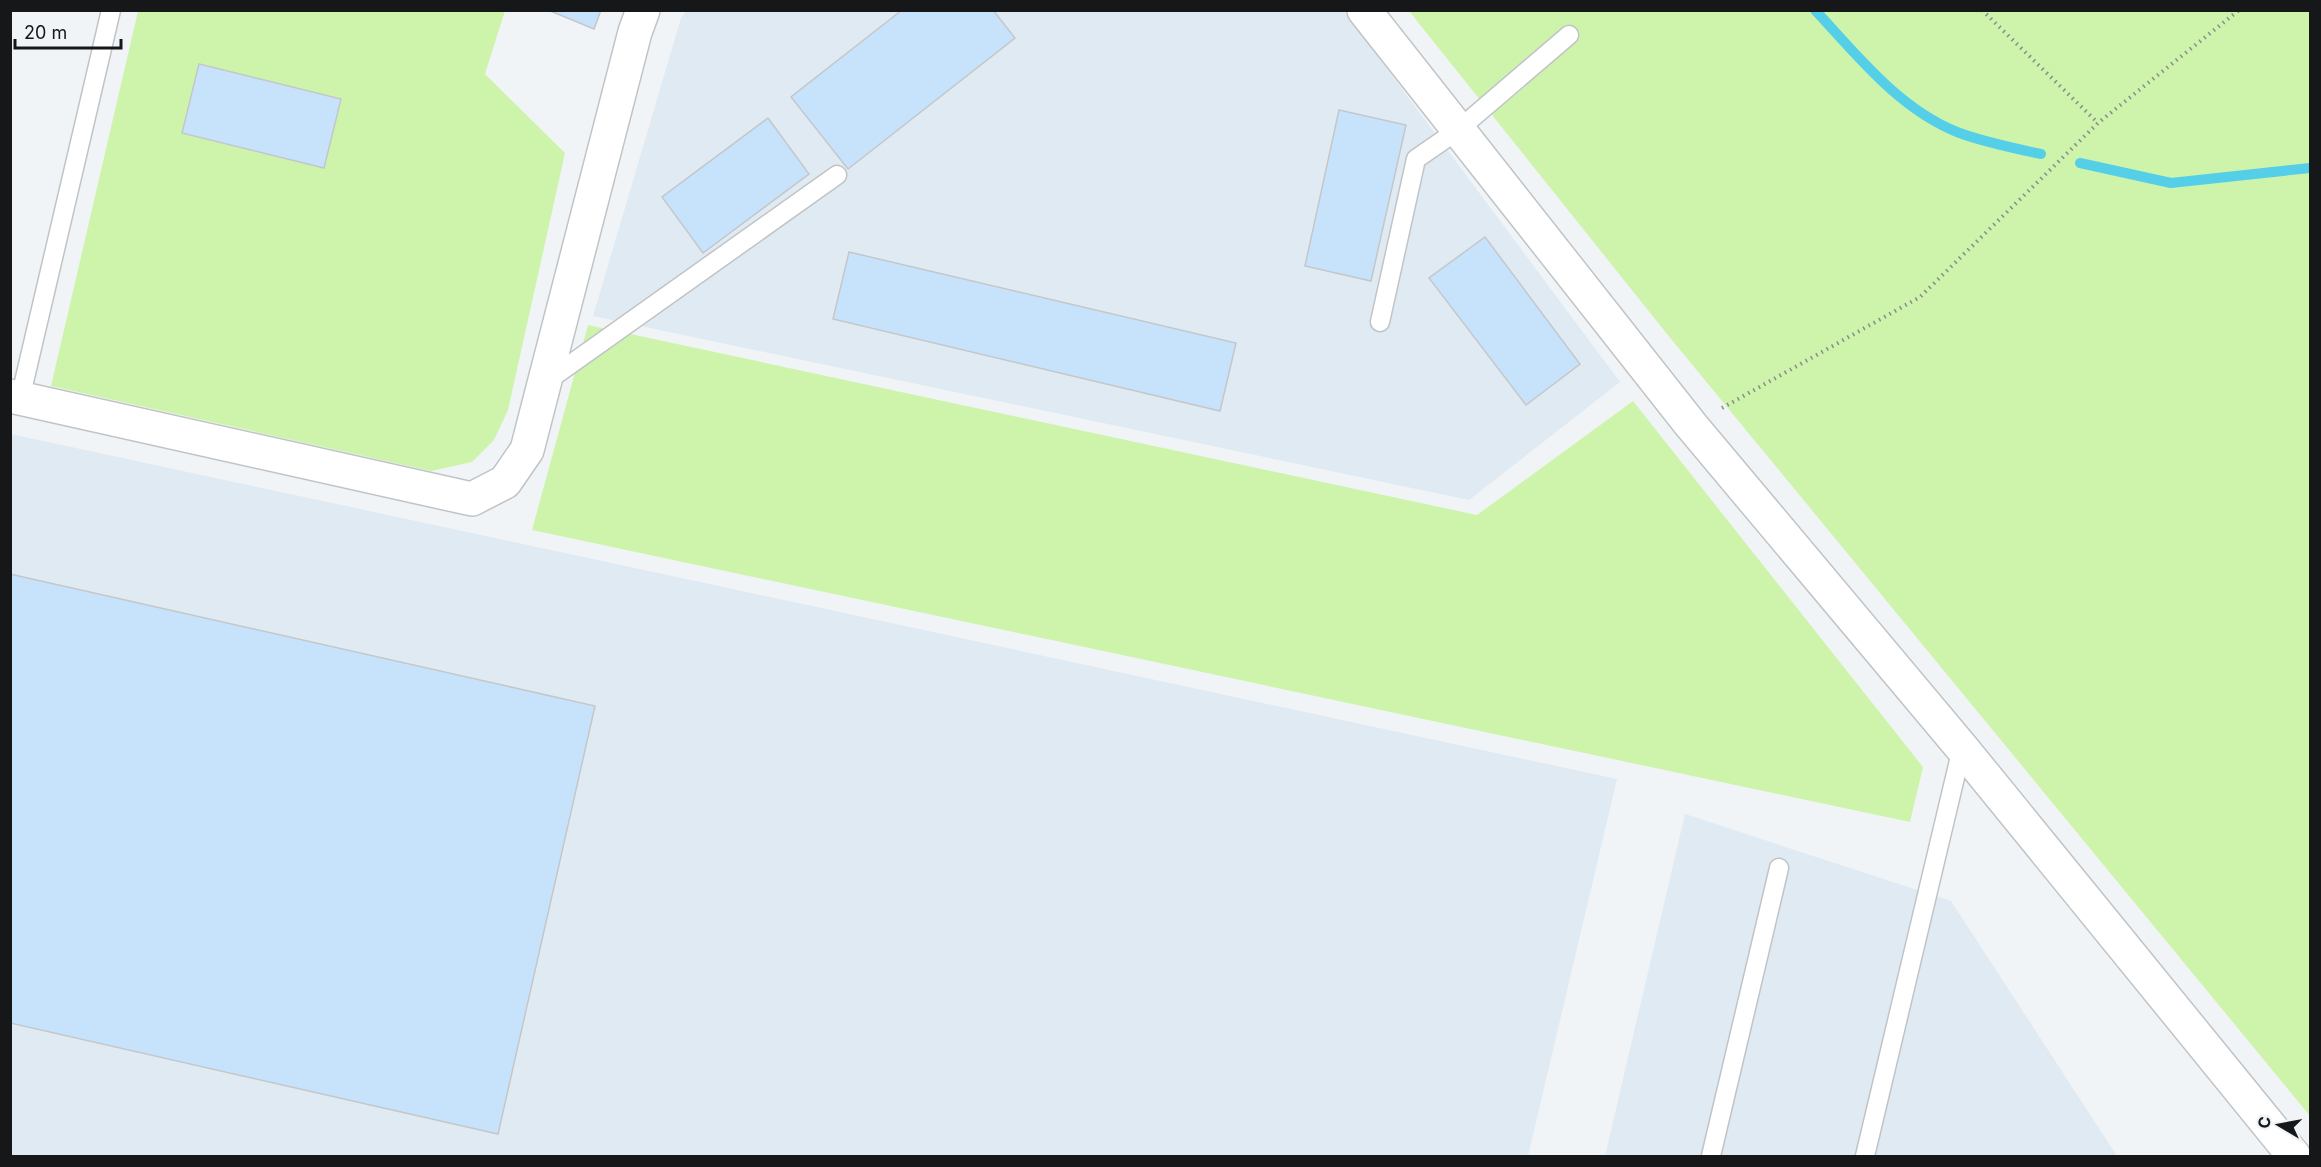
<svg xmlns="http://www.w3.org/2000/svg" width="2321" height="1167" font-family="Inter,sans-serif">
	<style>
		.built { fill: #e0eaf2 }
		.green { fill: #cef4ab }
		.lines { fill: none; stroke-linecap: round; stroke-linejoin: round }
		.stream { stroke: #55cfe8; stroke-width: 10 }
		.building { fill: #c7e3fc; stroke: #c4c7ca; stroke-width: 1.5 }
		.lane-casing { stroke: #c0c4c6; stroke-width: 21 }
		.street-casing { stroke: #c0c4c6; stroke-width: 36 }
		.path { stroke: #898b8d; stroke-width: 4; stroke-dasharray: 1.5 4.5; stroke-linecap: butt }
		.lane { stroke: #fff; stroke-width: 18 }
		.street { stroke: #fff; stroke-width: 33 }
	</style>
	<rect width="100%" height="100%" fill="#f0f4f7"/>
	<path class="built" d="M686,11H1344L1620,382L1469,500L593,316L681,18Z
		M11,434L1617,779L1528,1156H11Z
		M1685,814L1951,901L2117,1156H1605Z"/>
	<path class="green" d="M138,11H505L485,74L565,153L508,410L494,440L472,462L431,471L51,386Z
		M1409,11H2310V1116L1667,334Z
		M588,325L1477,515L1633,401L1923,767L1910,822L532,530Z"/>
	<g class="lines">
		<path class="stream" d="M1815,10C1857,55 1898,108 1957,132C1983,142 2013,148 2041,154
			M2080,163L2171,183L2310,168"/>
	</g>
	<path class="building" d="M548,10H601L594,29Z
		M902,10H993L1015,38L848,169L791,97Z
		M902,10H993L1015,38L848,169L791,97Z
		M199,64L341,99L324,168L182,133Z
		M1339,110L1406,125L1371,281L1305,266Z
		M768,118L809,174L703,253L662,197Z
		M1485,237L1580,364L1526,405L1429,278Z
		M849,252L1236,343L1220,411L833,319Z
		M10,574L595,706L498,1134L10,1023Z"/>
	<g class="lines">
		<defs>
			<path id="lane" d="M1380,322L1416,159L1458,130L1569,35
				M547,381L837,175
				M20,399L111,10
				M1711,1156L1779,868
				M1865,1156L1962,748"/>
			<path id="street" d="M1364,10L1691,425L1962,748L2294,1156
				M10,396L472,499L505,482L527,450L635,32L643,10"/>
		</defs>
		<use href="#lane" class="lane-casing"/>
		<use href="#street" class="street-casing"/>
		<path class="path" d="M1982,10L2098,123
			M1722,408L1920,297L2098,123L2239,10"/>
		<use href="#lane" class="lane"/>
		<use href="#street" class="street"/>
	</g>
	<rect width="2321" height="1167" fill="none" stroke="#161718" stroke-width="24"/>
	<g transform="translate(2279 1125) rotate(280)" stroke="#f0f4f7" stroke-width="4.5" paint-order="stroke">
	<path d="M0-4.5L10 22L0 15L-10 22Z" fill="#161718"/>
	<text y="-9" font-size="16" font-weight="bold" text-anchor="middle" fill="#161718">С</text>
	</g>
	<path d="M15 39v9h106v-9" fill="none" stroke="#161718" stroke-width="3"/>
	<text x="24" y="39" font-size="18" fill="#161718" stroke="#f0f4f7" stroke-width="4.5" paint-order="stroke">20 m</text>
</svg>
